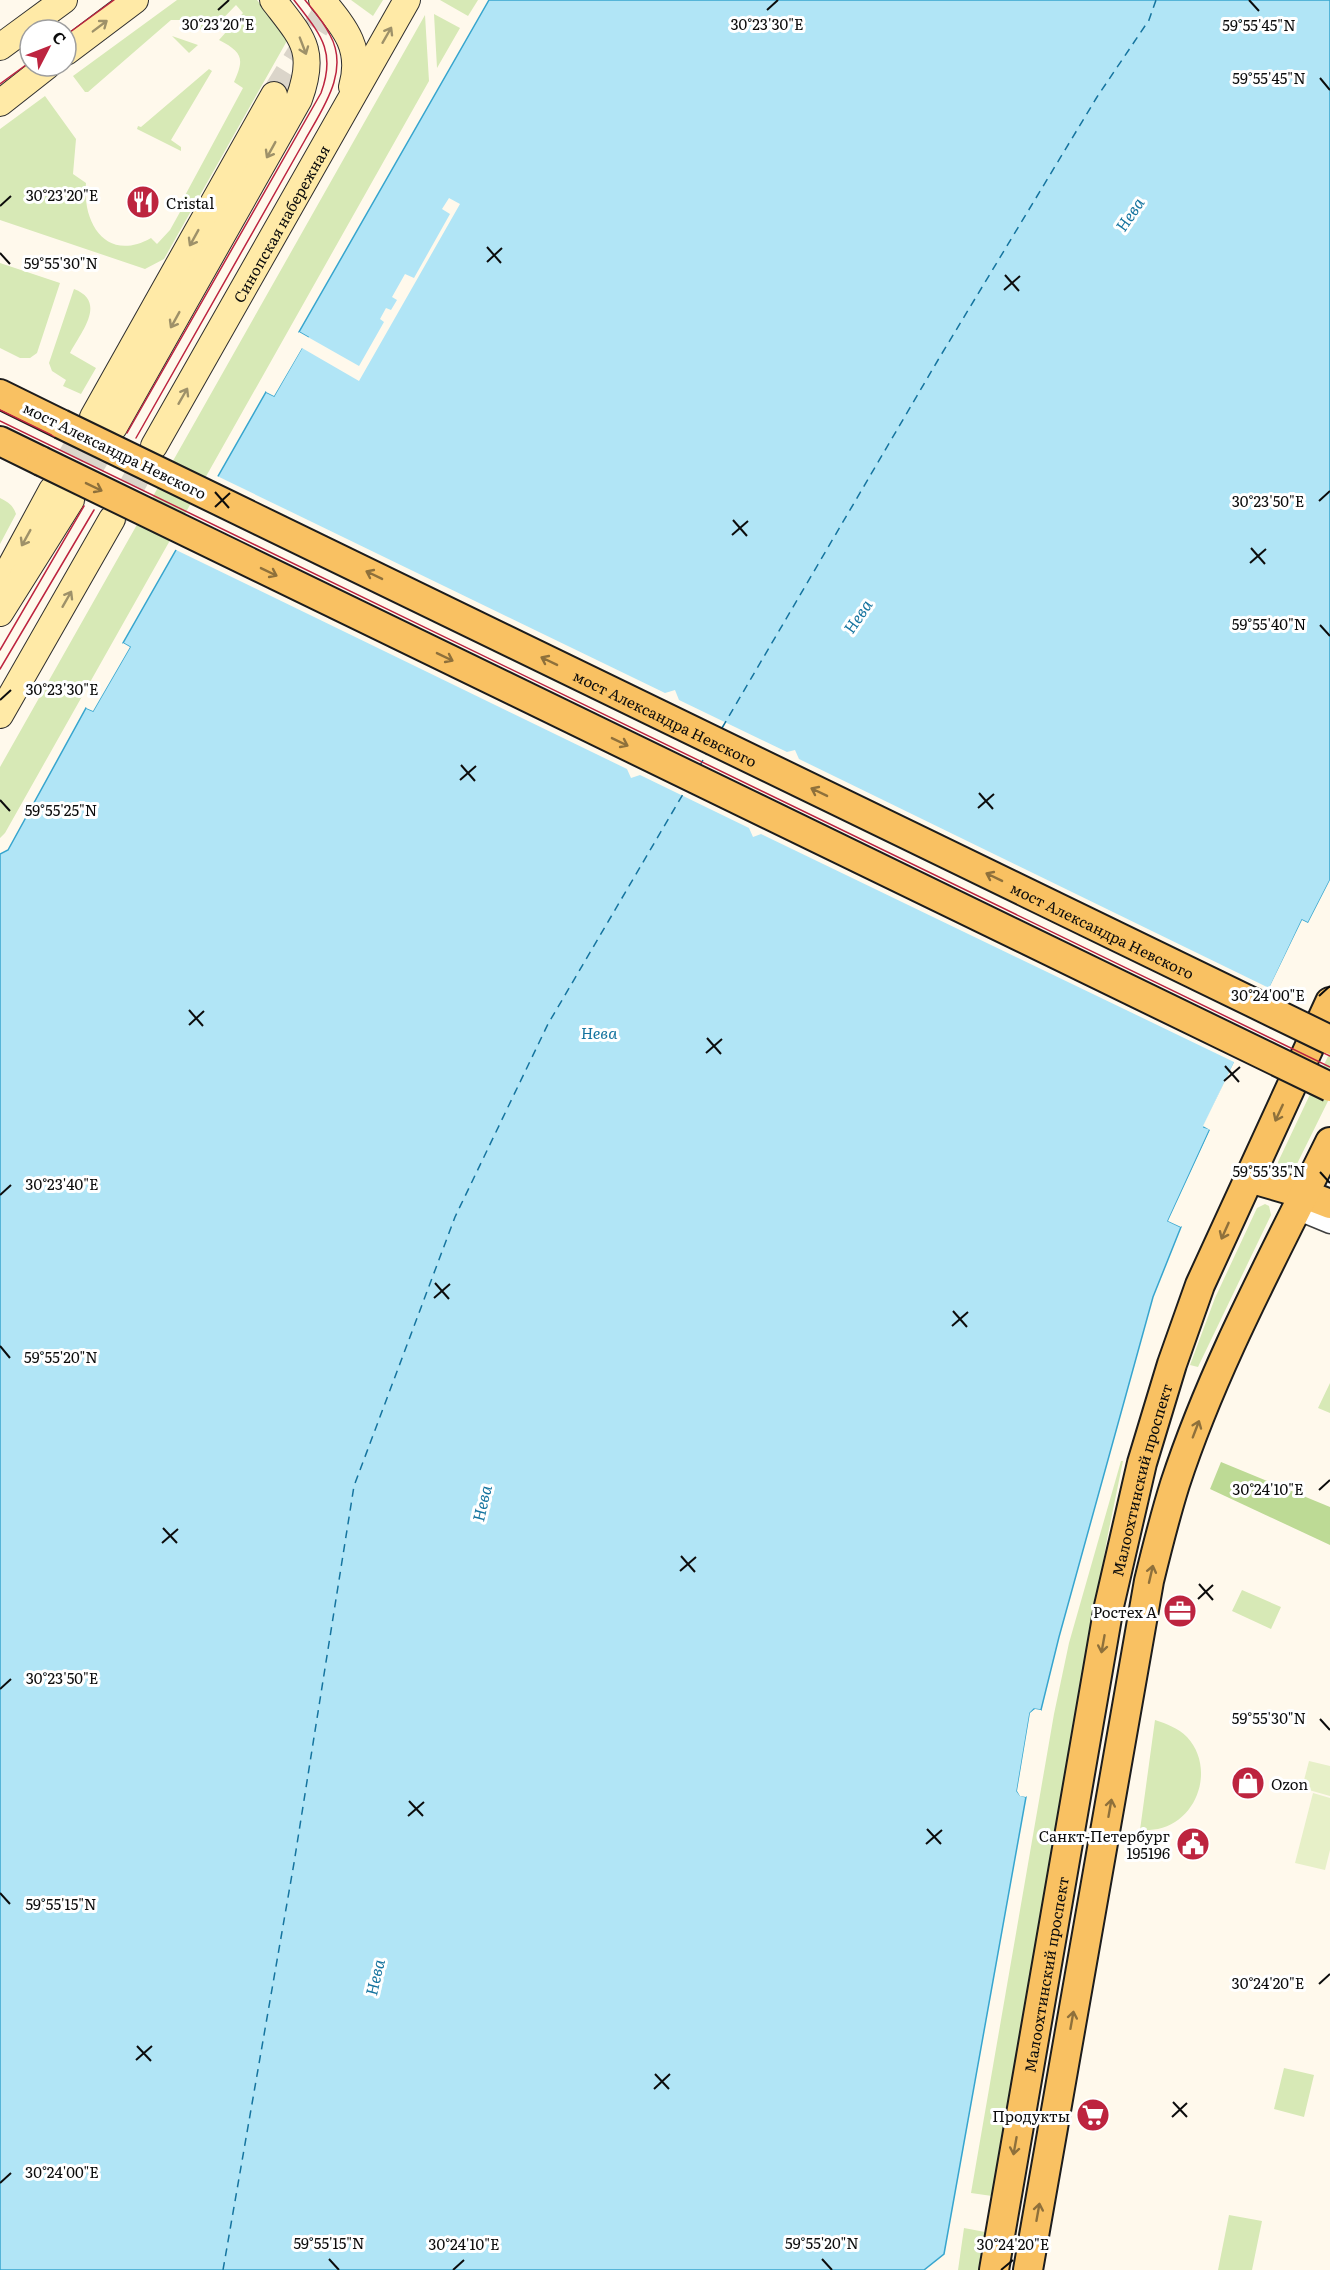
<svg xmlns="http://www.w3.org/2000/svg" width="1330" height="2270" font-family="Literata,serif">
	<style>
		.green { fill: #d7e9b6 }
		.forest { fill: #bdda95 }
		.pitch { fill: #e7f0c8 }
		.water { fill: #b1e5f6; stroke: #37a5ce; stroke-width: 1.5 }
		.pier { fill: #fff9ec }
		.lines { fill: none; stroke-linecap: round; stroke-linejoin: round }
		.ferry { stroke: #15749f; stroke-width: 1.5; stroke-dasharray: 8 6; stroke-linecap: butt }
		.secondary-tunnel { stroke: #dbd5ca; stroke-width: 26; stroke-dasharray: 26 13; stroke-linecap: butt }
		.street-casing { stroke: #3f3f3f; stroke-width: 21 }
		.secondary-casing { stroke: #2e2e2e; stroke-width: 28 }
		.primary-casing { stroke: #1d1d1d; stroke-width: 32 }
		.street { stroke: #fff; stroke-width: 18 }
		.secondary { stroke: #ffeaa7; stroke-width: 26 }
		.primary { stroke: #f9c162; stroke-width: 28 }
		.tram { stroke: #bd243f; stroke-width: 1.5 }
		.primary-bridge-casing { stroke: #1d1d1d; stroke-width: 32; stroke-linecap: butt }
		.primary-bridge { stroke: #f9c162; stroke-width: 28 }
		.oneway { stroke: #9e9169 }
		.oneway2 { stroke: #8e703b }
		.ticks { fill: none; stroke: #0c0c0c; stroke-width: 2 }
		.labels { text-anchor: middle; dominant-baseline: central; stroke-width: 6; stroke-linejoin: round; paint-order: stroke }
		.poi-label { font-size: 15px; fill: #0c0c0c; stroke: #fff; text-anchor: end }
		.street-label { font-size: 15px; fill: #0c0c0c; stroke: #fff }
		.water-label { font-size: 16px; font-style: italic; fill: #15749f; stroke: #fff }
		.ticks-label { font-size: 15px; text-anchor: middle; fill: #0c0c0c; stroke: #fff; stroke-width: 6; stroke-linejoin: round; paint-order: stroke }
	</style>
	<rect width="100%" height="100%" fill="#fff9ec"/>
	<path class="green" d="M177,0H257L288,39L164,259L145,269L0,220V129L45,96L76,139L73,174L86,183C82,224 107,263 151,238L157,244L170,230L185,203L182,201L243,88L234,82C245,58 242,52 219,40L243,13L236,5L209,33L181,20H171L88,92H85L73,76Z
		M351,0H383L373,16Z
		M440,0H478L468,16Z
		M434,14L460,28L437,68Z
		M425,15L429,81L5,833L0,838V767Z
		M172,36L198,45L189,53Z
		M209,69L212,71L171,140L181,147V151L137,129L138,126L141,127Z
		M0,263L60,283L37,353L30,358H20L0,348Z
		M74,289C108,302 80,333 70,353L96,368L81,394L63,386L66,380L52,371L49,363Z
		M0,498C8,502 13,505 16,514L0,544Z
		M1330,1052V1097L1294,1170L1289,1173L1280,1171L1278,1162Z
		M1265,1204L1269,1206L1271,1215L1198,1367L1190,1365L1215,1298L1257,1208Z
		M1330,1383V1413L1318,1408Z
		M1121,1461H1123L1108,1534L992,2196L971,2193L1054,1714L1069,1643Z
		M1242,1590L1281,1607L1271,1629L1232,1611Z
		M1155,1720C1167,1724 1178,1728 1187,1737C1215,1767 1199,1820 1158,1829C1153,1830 1146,1830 1140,1830Z
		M1284,2068L1314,2075L1304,2117L1274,2109Z
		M1229,2215L1262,2221L1252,2270H1218Z
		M964,2228L985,2232L978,2270H958Z"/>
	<path class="forest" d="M1221,1462L1330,1507V1545L1210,1489Z"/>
	<path class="pitch" d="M1309,1761L1330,1766V1796L1302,1788Z
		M1313,1793L1330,1798V1850L1325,1870L1295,1863Z"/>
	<path class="water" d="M489,0H1330V880L1308,923L1302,920L1204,1127L1210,1129L1168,1221L1181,1227L1153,1297L1059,1637L1041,1710L1034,1709L1030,1713L1017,1791L1020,1795L1026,1797L944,2254L924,2270H0V854L8,850L86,708L93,711L130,647L123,643L266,392L274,396L308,337L299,332Z"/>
	<path class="pier" d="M449,198L460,204L359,381L302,348L274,396L266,392L267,389L272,392L304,338L298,335L299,332L359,366L384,322L380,319L386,308L391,310L397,300L392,297L405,274L414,278L450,214L442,209Z
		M215,475L665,693L675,690L679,700L787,752L795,750L799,759L1269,988L1302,920L1308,923L1330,880V887L1310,925L1303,924L1207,1125L1213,1127V1130L1172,1220L1182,1224L1181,1227L1168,1221L1210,1130L1203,1126L1234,1062L761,834L753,837L749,828L640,775L631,778L627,769L174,549Z
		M123,643L130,647L93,711L86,708L88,705L92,707L126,648L122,645Z
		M1035,1709L1041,1710V1713L1033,1714L1020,1791L1026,1794V1797L1020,1796L1017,1791L1030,1713Z"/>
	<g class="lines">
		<path class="ferry" d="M722,728L938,360L1097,97L1149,20L1156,0
			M699,767L707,753
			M223,2270L294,1863L354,1486L455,1217L548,1024L686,789"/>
		<path class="secondary-tunnel" d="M274,95L333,0
			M52,490L93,417
			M72,499L114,427
			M113,519L154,447"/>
		<defs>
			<path id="street" d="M1296,1210L1330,1224"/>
			<g id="secondary">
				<path d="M322,0C345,28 363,49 352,87"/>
				<path d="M0,47L64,0"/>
				<path d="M66,52L135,0"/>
				<path d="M0,103L47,66"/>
				<path d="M93,417L274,95"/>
				<path d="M114,427L299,99C317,50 302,38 273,0"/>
				<path id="s1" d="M154,446L407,0"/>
				<path d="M0,586L52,490"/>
				<path d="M0,613L71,500"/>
				<path d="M0,715L112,519"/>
			</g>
			<g id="primary">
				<path d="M0,394L61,424"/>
				<path d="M0,441L41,461"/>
				<path d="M1249,1178L1304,1194L1330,1204"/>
				<path id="s2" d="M994,2270L1109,1606L1142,1463L1172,1364L1200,1285L1330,1002"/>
				<path d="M1028,2270L1149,1581C1157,1548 1165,1516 1175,1484C1214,1365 1275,1254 1330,1142"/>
			</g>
		</defs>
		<use href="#street" class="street-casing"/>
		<use href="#secondary" class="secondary-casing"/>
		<use href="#primary" class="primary-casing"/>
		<use href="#street" class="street"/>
		<use href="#secondary" class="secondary"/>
		<use href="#primary" class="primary"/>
		<path class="tram" d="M66,35L114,0
			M0,84L30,62
			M0,410L1330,1056
			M0,421L1330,1067
			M127,433L321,93C337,50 319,33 294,0
			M136,438L305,140C323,108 350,71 330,35C324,22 314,11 305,0
			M0,650L84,506
			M0,669L94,510"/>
		<defs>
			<g id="primary-bridge">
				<path id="s3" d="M61,424L1330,1040"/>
				<path d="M41,461L1330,1087"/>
			</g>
		</defs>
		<use href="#primary-bridge" class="primary-bridge-casing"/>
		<use href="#primary-bridge" class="primary-bridge"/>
	</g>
	<defs><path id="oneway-shaft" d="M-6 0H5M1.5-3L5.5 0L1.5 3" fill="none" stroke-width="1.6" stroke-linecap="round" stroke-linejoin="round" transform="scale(1.5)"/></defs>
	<g class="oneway">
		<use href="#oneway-shaft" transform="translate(100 26) rotate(-37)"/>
		<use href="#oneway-shaft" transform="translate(387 35) rotate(-60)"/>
		<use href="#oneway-shaft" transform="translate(303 46) rotate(69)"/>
		<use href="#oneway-shaft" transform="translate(271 150) rotate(119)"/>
		<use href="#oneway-shaft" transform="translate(194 238) rotate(119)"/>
		<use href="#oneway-shaft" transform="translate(175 320) rotate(119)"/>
		<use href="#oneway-shaft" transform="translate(183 396) rotate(-60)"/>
		<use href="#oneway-shaft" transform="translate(26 538) rotate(119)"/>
		<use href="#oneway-shaft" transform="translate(67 599) rotate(-60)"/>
	</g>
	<g class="oneway2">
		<use href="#oneway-shaft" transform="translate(94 487) rotate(26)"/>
		<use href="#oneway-shaft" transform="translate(269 572) rotate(26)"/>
		<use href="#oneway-shaft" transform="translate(374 575) rotate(-154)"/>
		<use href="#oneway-shaft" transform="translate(445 657) rotate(26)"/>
		<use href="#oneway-shaft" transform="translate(549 661) rotate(-154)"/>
		<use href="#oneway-shaft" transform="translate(620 742) rotate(26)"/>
		<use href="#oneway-shaft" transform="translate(819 792) rotate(-154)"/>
		<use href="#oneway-shaft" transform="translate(994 877) rotate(-154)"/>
		<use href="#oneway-shaft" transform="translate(1279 1113) rotate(115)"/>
		<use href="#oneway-shaft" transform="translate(1225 1231) rotate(114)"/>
		<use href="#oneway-shaft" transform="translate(1196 1429) rotate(-69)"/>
		<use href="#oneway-shaft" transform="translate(1151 1574) rotate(-77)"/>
		<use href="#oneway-shaft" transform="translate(1103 1644) rotate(100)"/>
		<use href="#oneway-shaft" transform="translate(1110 1808) rotate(-80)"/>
		<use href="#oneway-shaft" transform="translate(1072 2020) rotate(-80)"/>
		<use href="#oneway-shaft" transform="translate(1015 2146) rotate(100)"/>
		<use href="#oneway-shaft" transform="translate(1038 2212) rotate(-80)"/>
	</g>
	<path class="ticks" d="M1249,0L1259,11M218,10L229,0M767,10L778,0M1320,78L1330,90M0,206L11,196M487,247L501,263M0,253L10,264M487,262L502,248M1005,275L1019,291M1004,290L1020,276M215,492L229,508M1319,501L1330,491M215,507L230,493M733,520L747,536M732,535L748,521M1251,548L1265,564M1250,563L1266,549M1320,625L1330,636M0,700L11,690M461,765L475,781M460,780L476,766M979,793L993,809M0,800L10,811M978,808L994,794M1319,996L1330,986M189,1010L203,1026M189,1025L204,1011M707,1038L721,1054M706,1053L722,1039M1225,1066L1239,1082M1224,1081L1240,1067M1320,1172L1330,1183M0,1195L11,1185M435,1283L449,1299M434,1298L450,1284M953,1311L967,1327M952,1326L968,1312M0,1346L10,1358M1319,1490L1330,1480M163,1528L177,1543M162,1543L178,1529M681,1556L695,1572M680,1571L696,1557M1199,1584L1213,1600M1198,1599L1213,1585M0,1689L11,1679M1320,1719L1330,1730M409,1801L423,1816M408,1816L424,1802M927,1829L941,1844M926,1844L942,1830M0,1893L10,1904M1319,1984L1330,1974M137,2046L151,2061M136,2060L152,2046M655,2074L669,2089M654,2089L670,2074M1173,2102L1187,2117M1172,2117L1187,2103M0,2183L11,2173M329,2259L339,2270M822,2259L832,2270M453,2270L464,2260M1001,2270L1013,2260"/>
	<defs>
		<symbol id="restaurant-disc" viewBox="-11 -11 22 22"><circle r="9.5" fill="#bd243f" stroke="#fff"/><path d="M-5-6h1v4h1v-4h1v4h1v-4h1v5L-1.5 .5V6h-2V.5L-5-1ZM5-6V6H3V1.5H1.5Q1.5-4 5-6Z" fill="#fff"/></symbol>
		<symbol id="office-disc" viewBox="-11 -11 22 22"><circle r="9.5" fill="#bd243f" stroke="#fff"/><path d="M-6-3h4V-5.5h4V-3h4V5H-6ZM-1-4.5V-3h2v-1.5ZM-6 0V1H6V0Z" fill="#fff"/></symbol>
		<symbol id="shop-disc" viewBox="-11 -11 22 22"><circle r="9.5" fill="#bd243f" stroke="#fff"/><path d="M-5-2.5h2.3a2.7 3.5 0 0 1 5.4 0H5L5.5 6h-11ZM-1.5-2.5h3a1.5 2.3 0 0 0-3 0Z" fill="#fff"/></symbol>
		<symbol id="civic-disc" viewBox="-11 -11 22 22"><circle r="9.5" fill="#bd243f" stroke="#fff"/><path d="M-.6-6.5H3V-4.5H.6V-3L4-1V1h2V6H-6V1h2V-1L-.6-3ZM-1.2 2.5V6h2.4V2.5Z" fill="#fff"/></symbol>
		<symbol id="supermarket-disc" viewBox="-11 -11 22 22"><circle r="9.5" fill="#bd243f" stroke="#fff"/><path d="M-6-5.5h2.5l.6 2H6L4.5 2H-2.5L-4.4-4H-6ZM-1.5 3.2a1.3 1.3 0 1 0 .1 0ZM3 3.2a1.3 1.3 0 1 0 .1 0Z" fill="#fff"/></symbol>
	</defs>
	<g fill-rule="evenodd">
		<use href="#restaurant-disc" x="124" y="183" width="38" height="38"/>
		<use href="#office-disc" x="1161" y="1592" width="38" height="38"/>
		<use href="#shop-disc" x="1229" y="1764" width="38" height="38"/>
		<use href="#civic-disc" x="1174" y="1825" width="38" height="38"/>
		<use href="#supermarket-disc" x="1074" y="2096" width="38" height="38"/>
	</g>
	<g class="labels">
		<g class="poi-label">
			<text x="166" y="202" text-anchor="start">Cristal</text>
			<text x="1157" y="1611">Ростех А</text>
			<text x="1271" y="1783" text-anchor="start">Ozon</text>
			<text x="1170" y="1835">Санкт-Петербург<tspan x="1170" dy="17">195196</tspan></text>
			<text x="1070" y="2115">Продукты</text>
		</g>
		<g class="street-label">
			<text stroke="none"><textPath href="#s1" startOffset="256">Синопская набережная</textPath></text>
			<text transform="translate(115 450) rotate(26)">мост Александра Невского</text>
			<text stroke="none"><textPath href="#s3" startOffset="672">мост Александра Невского</textPath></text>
			<text stroke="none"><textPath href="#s3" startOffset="1158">мост Александра Невского</textPath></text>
			<text stroke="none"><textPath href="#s2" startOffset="804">Малоохтинский проспект</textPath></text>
			<text stroke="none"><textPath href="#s2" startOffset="300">Малоохтинский проспект</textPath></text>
		</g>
		<g class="water-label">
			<text transform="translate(1129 214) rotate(-56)">Нева</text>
			<text transform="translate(857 616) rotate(-56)">Нева</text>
			<text x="599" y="1032">Нева</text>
			<text transform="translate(481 1503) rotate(-77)">Нева</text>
			<text transform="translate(374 1977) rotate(-77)">Нева</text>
		</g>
	</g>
	<g class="ticks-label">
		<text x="218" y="30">30°23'20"E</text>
		<text x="767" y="30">30°23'30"E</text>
		<text x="1259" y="31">59°55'45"N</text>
		<text x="1269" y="84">59°55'45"N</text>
		<text x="62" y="201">30°23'20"E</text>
		<text x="61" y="269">59°55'30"N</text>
		<text x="1268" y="507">30°23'50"E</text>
		<text x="1269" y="630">59°55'40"N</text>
		<text x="62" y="695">30°23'30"E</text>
		<text x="61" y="816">59°55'25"N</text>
		<text x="1268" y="1001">30°24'00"E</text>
		<text x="1269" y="1177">59°55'35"N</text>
		<text x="62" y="1190">30°23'40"E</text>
		<text x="61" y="1363">59°55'20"N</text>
		<text x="1268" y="1495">30°24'10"E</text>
		<text x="62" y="1684">30°23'50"E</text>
		<text x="1269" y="1724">59°55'30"N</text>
		<text x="61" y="1910">59°55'15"N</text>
		<text x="1268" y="1989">30°24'20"E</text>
		<text x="62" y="2178">30°24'00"E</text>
		<text x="329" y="2249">59°55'15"N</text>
		<text x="822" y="2249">59°55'20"N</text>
		<text x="464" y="2250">30°24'10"E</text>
		<text x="1013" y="2250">30°24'20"E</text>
	</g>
	<g transform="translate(48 48) rotate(48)"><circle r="28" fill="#ffffff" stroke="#9e9e9e" stroke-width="1.5"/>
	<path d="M0-4.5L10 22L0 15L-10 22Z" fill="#bd243f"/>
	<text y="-9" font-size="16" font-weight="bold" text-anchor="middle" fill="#0c0c0c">С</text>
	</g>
</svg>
